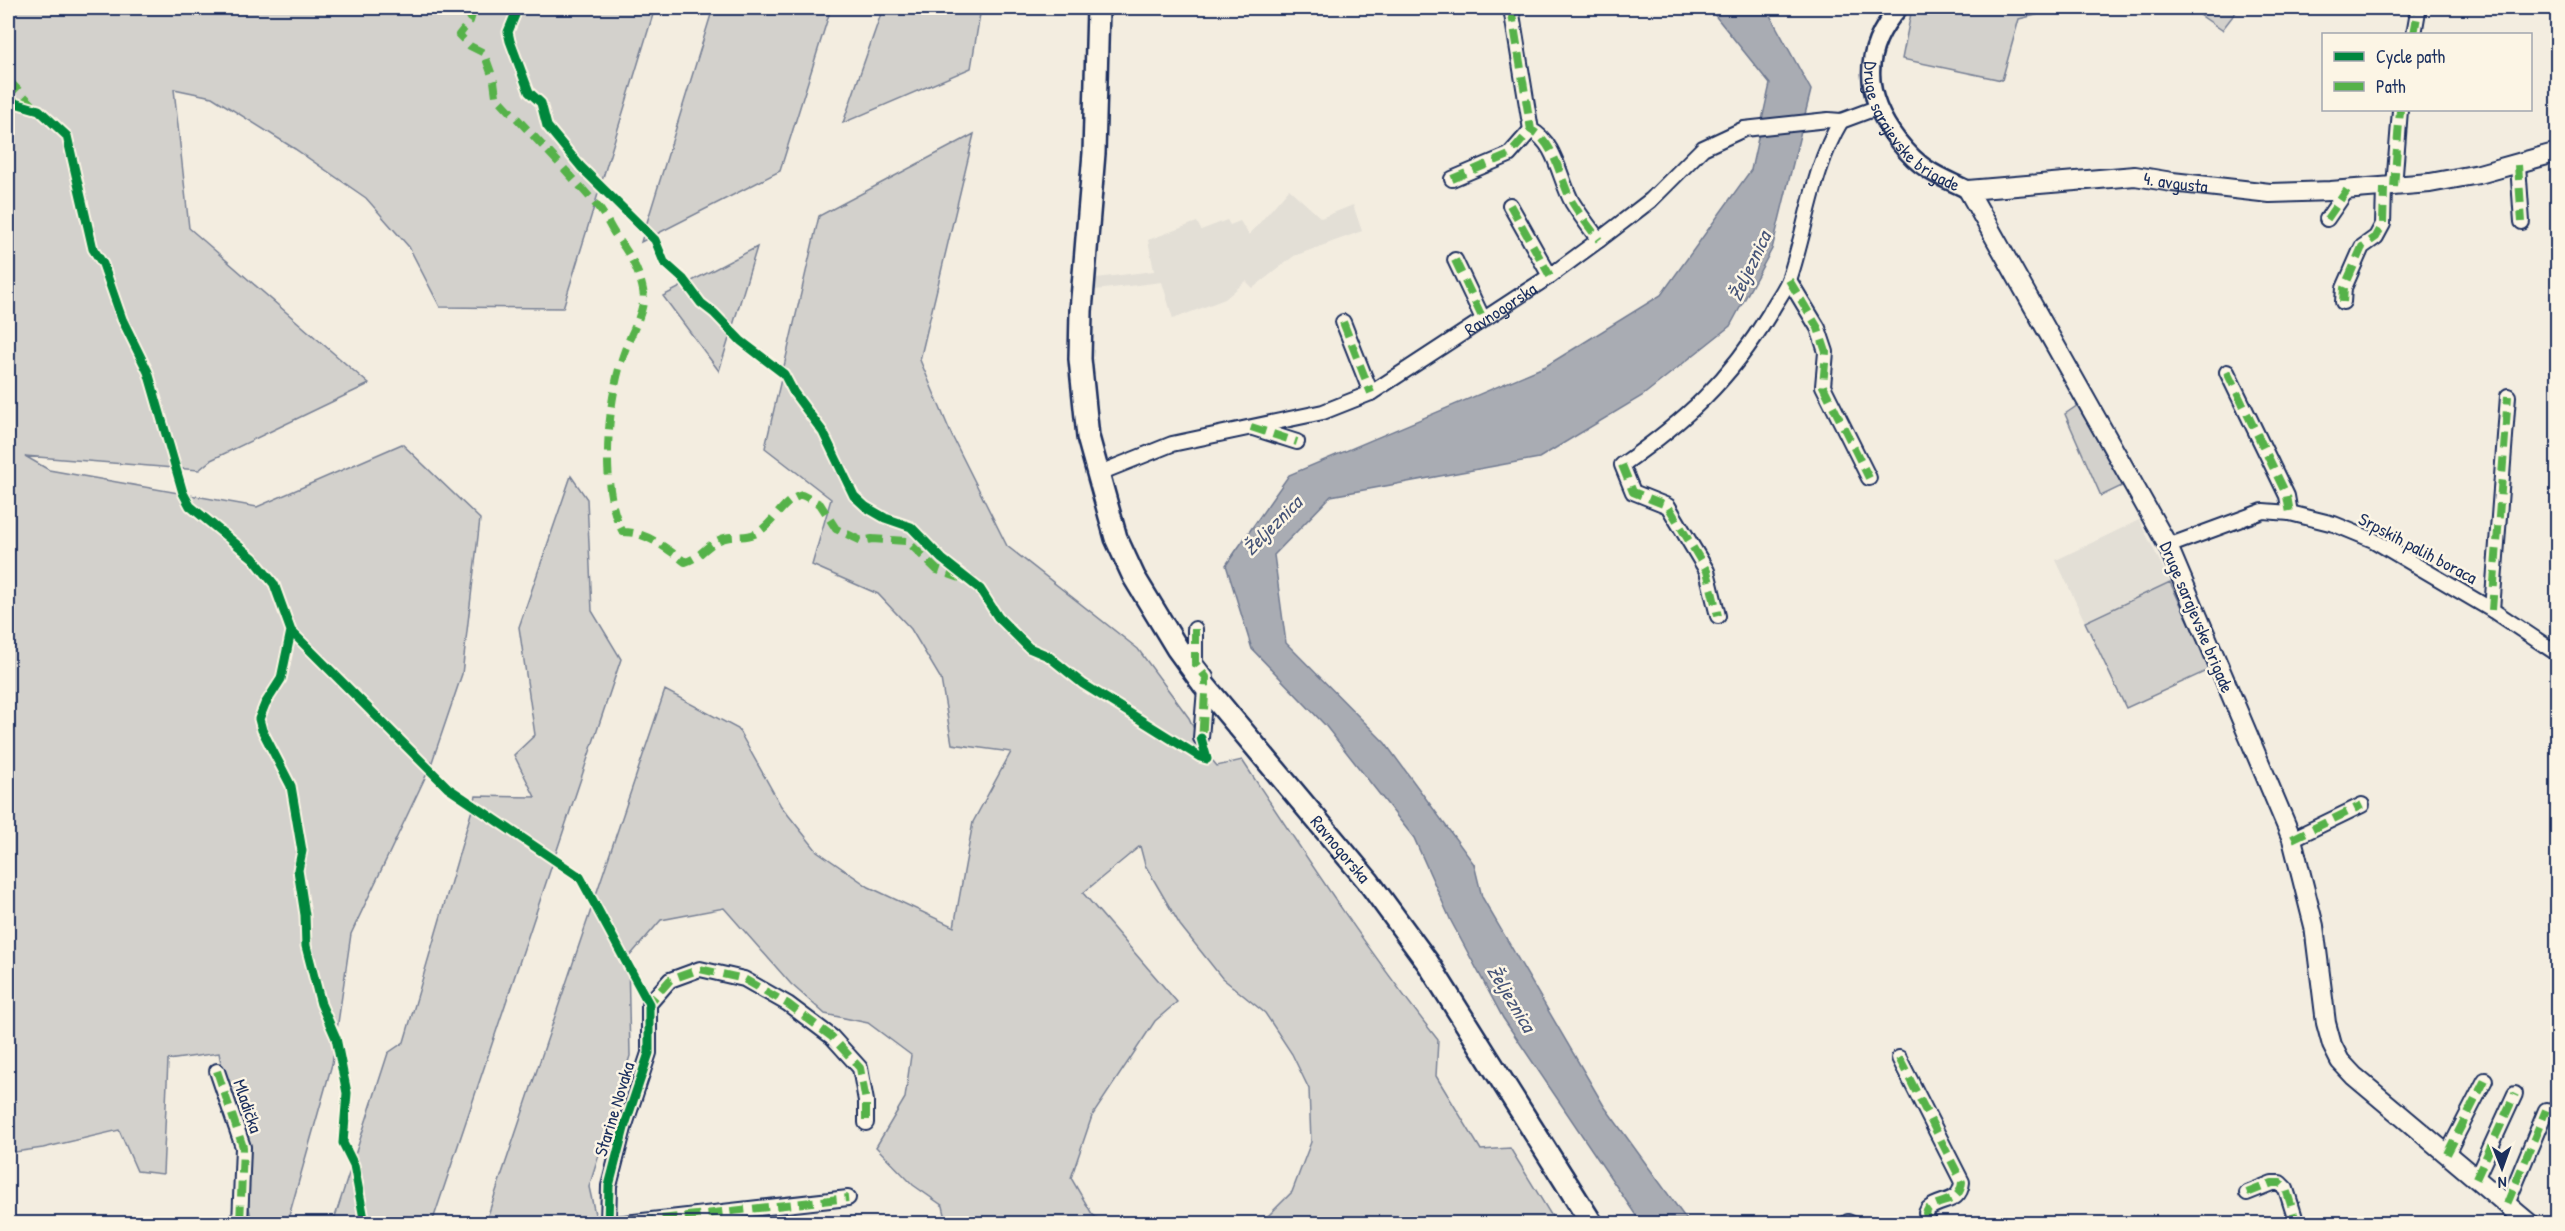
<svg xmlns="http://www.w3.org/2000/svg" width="2565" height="1231" font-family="'Patrick Hand',sans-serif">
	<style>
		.built { fill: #e3dfd6 }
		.green { fill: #d3d1cc; stroke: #778095; stroke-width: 1.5 }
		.water { fill: #a9acb3; stroke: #707a91; stroke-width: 1.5 }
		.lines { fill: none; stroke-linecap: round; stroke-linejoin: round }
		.minor-casing { stroke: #1b2f5e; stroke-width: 18 }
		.tertiary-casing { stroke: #1b2f5e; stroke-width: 21 }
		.secondary-casing { stroke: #1b2f5e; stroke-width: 22 }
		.primary-casing { stroke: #1b2f5e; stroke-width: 26 }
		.minor { stroke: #fcf5e5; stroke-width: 14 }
		.tertiary { stroke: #fcf5e5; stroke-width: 16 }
		.secondary { stroke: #fcf5e5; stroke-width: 18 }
		.primary { stroke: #fcf5e5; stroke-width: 21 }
		.quiet { stroke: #55b248; stroke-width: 8; stroke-dasharray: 15 8; stroke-linecap: butt }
		.cycleway-casing { stroke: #fcf5e5; stroke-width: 13 }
		.cycleway { stroke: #00873e; stroke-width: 9 }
		.labels { text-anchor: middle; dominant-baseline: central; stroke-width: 5; stroke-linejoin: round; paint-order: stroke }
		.street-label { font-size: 18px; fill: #1b2f5e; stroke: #fcf5e5 }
		.water-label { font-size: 20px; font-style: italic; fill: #465478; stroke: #fcf5e5 }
	</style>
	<rect width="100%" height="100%" fill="#f3ede0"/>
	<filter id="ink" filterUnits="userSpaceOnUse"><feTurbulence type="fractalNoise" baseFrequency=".0167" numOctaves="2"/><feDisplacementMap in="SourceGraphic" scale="12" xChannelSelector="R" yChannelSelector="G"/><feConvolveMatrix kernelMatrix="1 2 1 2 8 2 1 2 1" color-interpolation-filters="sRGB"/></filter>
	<g filter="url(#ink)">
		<path class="built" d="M1289,189L1321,218L1353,205L1362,231L1294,256L1253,288L1246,281L1225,299L1173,319L1162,282L1095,290L1096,278L1154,271L1148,240L1197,222L1201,230L1227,220L1230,225L1240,221L1249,235Z
			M2139,520L2170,582L2085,622L2056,560Z"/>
		<path class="green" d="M8,8H655L563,308L440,307L409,247L366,198L295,149L212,97L174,89L189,228L369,384L211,460L199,470L25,456L49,470L257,507L402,444L480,519L462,674L431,765L351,934L332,1064L287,1223H252L219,1053L168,1060L163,1174L137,1171L119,1130L43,1148L8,1153Z
			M713,8H831L780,171L641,242Z
			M883,8H981L971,68L843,123Z
			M1912,8H2065L2019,19L2002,80L1902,59Z
			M2190,8H2239L2222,30Z
			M974,134L920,360L952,436L1007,546L1138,649L1189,718L1203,749L1217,766L1242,760C1305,855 1367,950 1438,1040L1436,1076L1481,1150L1510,1148L1556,1223H1261L1292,1192L1311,1142L1309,1089L1292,1054L1265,1013L1222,978L1180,925L1145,865L1140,846L1083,893L1177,1002L1155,1021L1092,1116L1071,1178L1092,1214L1103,1223H947L943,1206L913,1185L876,1147L905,1098L911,1055L868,1023L825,1014L791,984L724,908L661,920L628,958L630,1056L589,1187L597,1223L485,1224L665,690L738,729L781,806L817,851L869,887L954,927L973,822L1011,752L952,744L941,679L911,629L878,594L812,565L831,499L765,448L819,216Z
			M757,247L719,371L663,296Z
			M2081,403L2124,485L2101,496L2065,414Z
			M571,476L587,499L592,611L621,659L432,1223H333L388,1053L404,1042L476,796L535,797L514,755L535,735L519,627Z
			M2170,582L2211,669L2126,708L2085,622Z"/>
		<path class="water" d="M1709,8H1766L1811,90L1772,249L1730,326L1642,396L1539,458L1331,496L1274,555L1286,643L1385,743L1474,864L1482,897L1604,1106L1689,1223H1641L1503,1018L1451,921L1414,838L1325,725L1252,649L1226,565L1289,475L1546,366L1661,295L1751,170L1770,84Z"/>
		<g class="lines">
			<defs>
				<g id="minor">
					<path d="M1511,8L1531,130C1556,143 1559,178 1572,202C1580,215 1590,228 1599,240"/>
					<path d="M2414,34L2418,11L2416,8"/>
					<path d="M2518,165L2522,222"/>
					<path d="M1452,179L1509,155L1531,130"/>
					<path d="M2394,187L2400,110"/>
					<path d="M1510,205L1550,276"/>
					<path d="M2327,219L2347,190"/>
					<path d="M1455,260L1483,319"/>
					<path d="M1789,280L1818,328L1826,352L1823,386L1869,478"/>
					<path d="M2343,302L2344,288L2362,247L2376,237L2383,224L2384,188"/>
					<path d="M1343,322L1371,393"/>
					<path d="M2227,372L2287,496L2290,513"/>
					<path d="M1253,428L1297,442"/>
					<path id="s1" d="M1097,474L1172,444L1323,412L1371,393L1550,276L1599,240L1651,200L1703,148L1744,129L1828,120L1841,121L1876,108"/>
					<path d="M2168,546L2263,511L2290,513L2334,524L2373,540L2492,610L2558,654"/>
					<path d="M2492,610L2508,396"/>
					<path d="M1718,616L1707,571L1668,506L1633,492L1622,465C1686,420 1729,381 1770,313C1776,301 1786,289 1790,277C1807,225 1813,168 1841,121"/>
					<path d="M1195,629V663L1206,677L1201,738"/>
					<path d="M2292,839L2362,805"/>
					<path d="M1899,1058L1962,1182C1960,1204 1942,1198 1928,1209L1926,1213L1929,1224"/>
					<path d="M217,1071L243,1147L240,1224"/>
					<path d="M2447,1154L2485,1080"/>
					<path d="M2476,1179L2515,1094"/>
					<path d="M2247,1193L2272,1183H2280L2286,1189L2297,1224"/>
					<path d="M2507,1204L2546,1110"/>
					<path d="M1848,1222L1853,1224"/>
					<path d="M608,1224L609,1186L624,1128L649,1053V1004L670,980L700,969L744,979L788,1004L832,1037L860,1068L866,1101V1123"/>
					<path d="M616,1224L848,1198"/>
				</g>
				<g id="tertiary">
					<path id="s2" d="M1899,8C1860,51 1864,97 1898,141C1906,151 1916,162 1927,169C1940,178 1955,183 1968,190"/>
				</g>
				<g id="secondary">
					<path id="s3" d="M2530,1224L2354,1076L2340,1061L2332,1045L2326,1023L2314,926L2292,839L2168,546L1968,190L2135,176L2172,182L2270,193L2331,191L2430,183L2479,174L2558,152"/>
				</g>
				<g id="primary">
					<path id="s4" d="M1098,8L1094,153L1081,311L1080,359L1088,437L1116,538L1134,577L1177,648L1204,685L1368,881L1428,963L1592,1224"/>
				</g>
			</defs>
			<use href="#minor" class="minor-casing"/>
			<use href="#tertiary" class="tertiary-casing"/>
			<use href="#secondary" class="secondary-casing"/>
			<use href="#primary" class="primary-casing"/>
			<use href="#minor" class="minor"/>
			<use href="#tertiary" class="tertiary"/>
			<use href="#secondary" class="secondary"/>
			<use href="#primary" class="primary"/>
			<path class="quiet" d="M474,8L470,21L459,35L470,46L484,53L494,81L496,96C530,133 566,169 598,207C606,216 610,228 617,237C629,253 639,270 643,290C647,308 631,333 625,350C608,395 598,490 623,532C647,532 666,548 685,562C701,558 708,542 725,538C738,535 748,539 760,531C776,520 783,500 802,495L820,504L836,529L862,541L872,539L907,541L937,570L960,578
				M1511,8L1531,130C1556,143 1559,178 1572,202C1580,215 1590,228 1599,240
				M2414,34L2418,11L2416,8
				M8,80L33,105
				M2518,165L2522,222
				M1452,179L1509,155L1531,130
				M2394,187L2400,110
				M1510,205L1550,276
				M2327,219L2347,190
				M1455,260L1483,319
				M1789,280L1818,328L1826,352L1823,386L1869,478
				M2343,302L2344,288L2362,247L2376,237L2383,224L2384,188
				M1343,322L1371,393
				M2227,372L2287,496L2290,513
				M1251,427L1297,442
				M1622,465L1633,492L1668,506L1707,571L1718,616
				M2492,610L2508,396
				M1195,629V663L1206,677L1202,742
				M2292,839L2362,805
				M646,1000L649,1004L670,980L700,969L744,979L788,1004L832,1037L860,1068L866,1101V1123
				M1899,1058L1962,1182C1960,1204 1942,1198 1928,1209L1926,1213L1929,1224
				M217,1071L243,1147L240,1224
				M2447,1154L2485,1080
				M2476,1179L2515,1094
				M2247,1193L2272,1183H2280L2286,1189L2297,1224
				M2507,1204L2546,1110
				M1848,1222L1853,1224
				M616,1224L848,1198"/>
			<defs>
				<path id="cycleway" d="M514,8L515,15L508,32L510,41L529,92L541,103L547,126L581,167L655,240L664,262L683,279L701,303L714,313L741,341L784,374L794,393L823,432L854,496L866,507L885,518L911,527L942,559L980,589L998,617L1029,648L1048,656L1083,684L1200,757L1207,759L1201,738
					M8,95L15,103L39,110L67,136L93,249L103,264L122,319L148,372L183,493L190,506L253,558L274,584L291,631L281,679L265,704L259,719L262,730L291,786L302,851L298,870L305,915L306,946L321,1004L336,1038L347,1093L343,1143L354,1165L365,1224
					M291,631L448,788L580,877L649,1004V1053L624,1128L609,1186L608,1224"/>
			</defs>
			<use href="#cycleway" class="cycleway-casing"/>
			<use href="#cycleway" class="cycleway"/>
		</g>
	</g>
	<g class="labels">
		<g class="street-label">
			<text stroke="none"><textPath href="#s2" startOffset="142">Druge sarajevske brigade</textPath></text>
			<text stroke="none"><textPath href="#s3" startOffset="1414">4. avgusta</textPath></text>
			<text stroke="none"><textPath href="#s1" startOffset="441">Ravnogorska</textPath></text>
			<text transform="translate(2418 548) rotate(28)">Srpskih palih boraca</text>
			<text transform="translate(2197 617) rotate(67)">Druge sarajevske brigade</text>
			<text stroke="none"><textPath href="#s4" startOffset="920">Ravnogorska</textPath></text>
			<text transform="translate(248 1106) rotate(71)">Mladička</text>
			<text transform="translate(614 1109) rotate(-73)">Starine Novaka</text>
		</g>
		<g class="water-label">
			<text transform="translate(1749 266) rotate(-65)">Željeznica</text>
			<text transform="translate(1272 525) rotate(-45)">Željeznica</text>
			<text transform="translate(1512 998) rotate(59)">Željeznica</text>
		</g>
	</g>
	<rect width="2565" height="1231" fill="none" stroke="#fcf5e5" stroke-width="30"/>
	<rect x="15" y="15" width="2535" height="1201" fill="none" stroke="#1b2f5e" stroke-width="2" filter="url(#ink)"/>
	<rect x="2322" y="33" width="210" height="78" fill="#fcf5e5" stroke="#a2a6af" stroke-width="1.5"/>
	<rect x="2334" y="52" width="30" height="9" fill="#00873e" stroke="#a2a6af" stroke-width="1.5"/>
	<text x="2376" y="63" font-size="18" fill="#1b2f5e">Cycle path</text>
	<rect x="2334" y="82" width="30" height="9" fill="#55b248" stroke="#a2a6af" stroke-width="1.5"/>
	<text x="2376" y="93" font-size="18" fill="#1b2f5e">Path</text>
	<g transform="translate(2502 1168) rotate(179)" stroke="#fcf5e5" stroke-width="4.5" paint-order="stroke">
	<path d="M0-4.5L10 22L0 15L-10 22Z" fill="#1b2f5e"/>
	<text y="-9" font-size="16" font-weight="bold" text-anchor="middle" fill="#1b2f5e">N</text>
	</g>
</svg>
